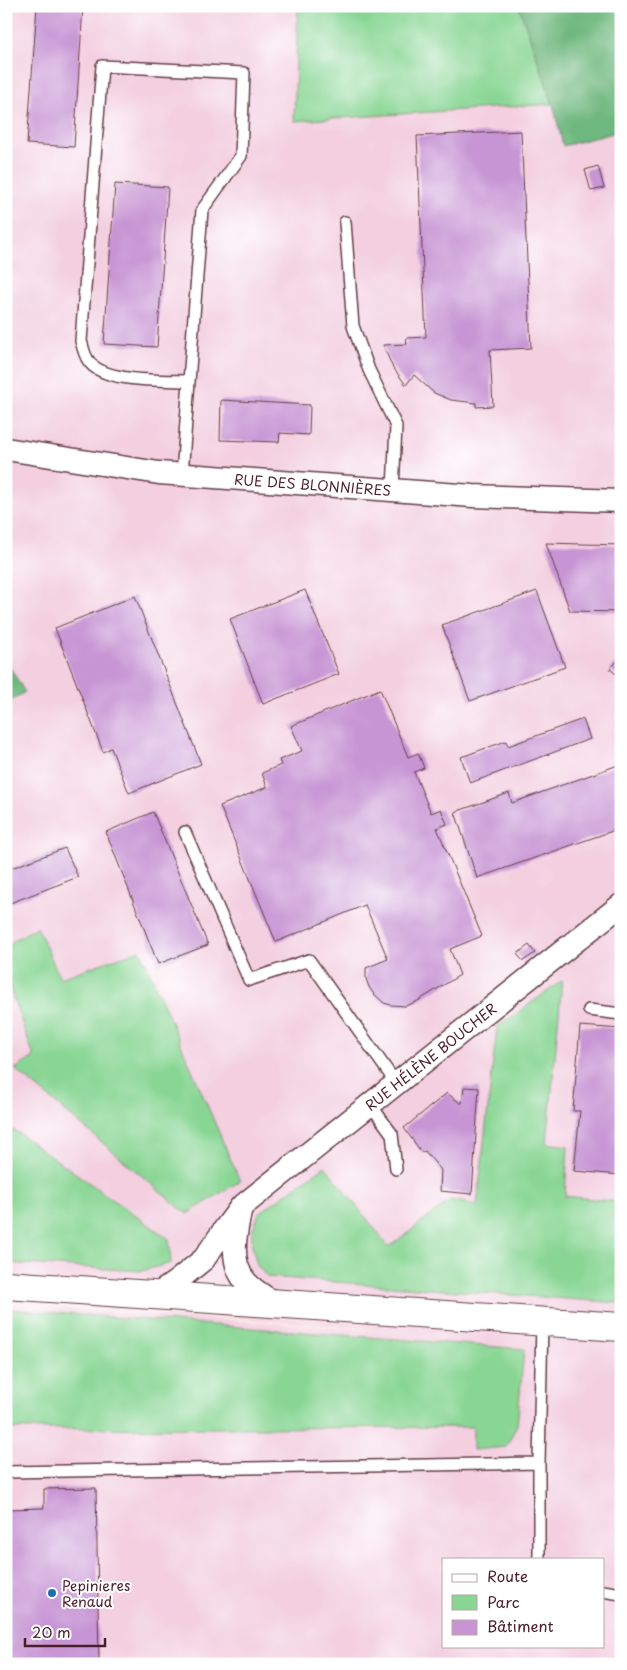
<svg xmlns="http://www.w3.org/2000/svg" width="627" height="1670" font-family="'Playpen Sans',sans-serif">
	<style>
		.built { fill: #f3cfe0; fill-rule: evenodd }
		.green { fill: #89d694; stroke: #6a7a60 }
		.forest { fill: #6eb77e; stroke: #5c6b54 }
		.building { fill: #c795d4 }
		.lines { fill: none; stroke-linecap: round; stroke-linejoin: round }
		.service-casing { stroke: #643e46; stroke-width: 14 }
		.minor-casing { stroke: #643e46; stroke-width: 25 }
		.secondary-casing { stroke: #643e46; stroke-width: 30 }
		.service { stroke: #fff; stroke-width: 11 }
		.minor { stroke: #fff; stroke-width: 22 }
		.secondary { stroke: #fff; stroke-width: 28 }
		.poi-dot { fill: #1f6fb2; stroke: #fff; stroke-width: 2 }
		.labels { text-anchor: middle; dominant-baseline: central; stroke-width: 4; stroke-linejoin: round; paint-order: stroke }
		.street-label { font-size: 14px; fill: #4a1f2b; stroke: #fff }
		.poi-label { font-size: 14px; fill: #4a1f2b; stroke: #fff; text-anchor: start }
	</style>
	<rect width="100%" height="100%" fill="#fff"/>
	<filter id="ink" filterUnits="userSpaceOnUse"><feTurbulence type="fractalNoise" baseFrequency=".02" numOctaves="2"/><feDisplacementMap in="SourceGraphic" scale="10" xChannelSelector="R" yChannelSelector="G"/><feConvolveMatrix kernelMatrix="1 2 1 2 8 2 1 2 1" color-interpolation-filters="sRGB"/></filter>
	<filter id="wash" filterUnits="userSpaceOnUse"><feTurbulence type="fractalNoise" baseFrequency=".0096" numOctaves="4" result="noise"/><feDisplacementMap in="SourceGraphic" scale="20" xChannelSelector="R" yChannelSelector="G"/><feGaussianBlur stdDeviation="1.12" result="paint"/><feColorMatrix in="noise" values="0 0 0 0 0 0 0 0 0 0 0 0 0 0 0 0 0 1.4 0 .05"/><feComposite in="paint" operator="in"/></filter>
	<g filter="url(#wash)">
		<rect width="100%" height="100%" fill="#faefe2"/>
		<path class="built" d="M6,6H298L294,121L553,104L563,145L621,131V1664H6V1304L416,1333L168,1313L6,1303V704L25,692L6,661ZM443,1559H603V1646H443Z"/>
		<path class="green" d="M298,6H519L553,104L294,121Z
			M37,927L60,978L140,950L240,1181L187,1214L15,1069L34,1057L6,977V950L14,940Z
			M562,981L547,1143L568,1146L565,1196L621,1202V1303L267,1277L257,1265L252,1246V1231L259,1213L325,1166L389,1247L451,1200L477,1205L497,1027Z
			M14,1130L169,1239L171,1263L141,1271L6,1263V1131Z
			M6,1309L524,1349L517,1425L506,1447L473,1450V1427L6,1429Z"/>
		<path class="forest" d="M519,6H621V131L563,146L553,104Z
			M6,661L25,692L6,704Z"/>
		<g id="blocks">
			<path class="building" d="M37,6H83L74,147L27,144Z
				M521,131L531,348L490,350L493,406L476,407V403L451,400L434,393L414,375L406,385L392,366L383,345L407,344L406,338L426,337L417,136Z
				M598,166L604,188L591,191L585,170Z
				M115,184L168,187L157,347L104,344Z
				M221,400L310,405L309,435L280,433L279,442L220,440Z
				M546,543L621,545V612L570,611Z
				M305,590L339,674L263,704L230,619Z
				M537,591L565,667L470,701L442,625Z
				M135,596L201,764L129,793L111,748L103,752L55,628Z
				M621,657V678L610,669Z
				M380,689L408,757L418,753L424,768L414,772L431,813L441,809L447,824L437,828L482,936L450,949L460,975L416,1002L405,1006L391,1005L384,1003L373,993L369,987L366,979V968L388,959L365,905L276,942L220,806L267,787L262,773L281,765L279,760L302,751L291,726Z
				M583,719L590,739L470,783L461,757L506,741L508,746Z
				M621,764V828L477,878L455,812L509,793L512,803Z
				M153,812L208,945L158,964L106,832Z
				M65,848L78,877L10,903L6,894V870Z
				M529,945L535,953L523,961L517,954Z
				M580,1026L621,1029V1175L574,1171L580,1111H573Z
				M464,1087L479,1088L472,1194L440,1191L441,1170L425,1151L422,1153L404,1128L447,1093L460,1103H462Z
				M96,1488L99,1664H6V1509L44,1508V1489Z"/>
		</g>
	</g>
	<g filter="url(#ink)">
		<use href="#blocks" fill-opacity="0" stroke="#643e46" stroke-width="1"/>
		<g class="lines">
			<defs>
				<path id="service" d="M345,222L353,326L369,370L396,426L393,490
					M182,474L202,210L241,156L244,73L102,66L81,341C83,347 84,354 88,360C101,383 164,380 189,381
					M185,832L249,980L309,960L396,1083
					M589,1010L621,1014
					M370,1104L392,1134L396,1169
					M6,1472L539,1463
					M539,1559V1463L542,1322
					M603,1591L621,1594"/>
				<g id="minor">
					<path id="s1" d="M6,449L159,473L473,496L621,501"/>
					<path id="s2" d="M241,1207L621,905"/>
					<path d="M158,1294L177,1281L204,1259L224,1230L241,1207C236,1231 228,1262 246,1282C254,1291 265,1297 275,1303"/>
				</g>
				<path id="secondary" d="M6,1285L621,1327"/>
			</defs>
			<use href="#service" class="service-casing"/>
			<use href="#minor" class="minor-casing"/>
			<use href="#secondary" class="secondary-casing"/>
			<use href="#service" class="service"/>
			<use href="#minor" class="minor"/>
			<use href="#secondary" class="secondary"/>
		</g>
	</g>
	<circle class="poi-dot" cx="52" cy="1593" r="5"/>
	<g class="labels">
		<g class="street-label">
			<text stroke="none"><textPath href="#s1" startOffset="309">RUE DES BLONNIÈRES</textPath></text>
			<text stroke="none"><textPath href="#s2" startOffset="242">RUE HÉLÈNE BOUCHER</textPath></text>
		</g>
		<g class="poi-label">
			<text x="62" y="1585">Pepinieres<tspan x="62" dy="16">Renaud</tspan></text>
		</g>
	</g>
	<rect width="627" height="1670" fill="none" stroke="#fff" stroke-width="25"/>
	<rect x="442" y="1558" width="162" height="90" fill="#ffffff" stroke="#b7a5aa"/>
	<rect x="452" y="1574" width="25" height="8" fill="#ffffff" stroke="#b7a5aa"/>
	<text x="487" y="1582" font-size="15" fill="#4a1f2b">Route</text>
	<rect x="452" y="1595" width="25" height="15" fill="#89d694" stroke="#b7a5aa"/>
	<text x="487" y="1608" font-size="15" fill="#4a1f2b">Parc</text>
	<rect x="452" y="1620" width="25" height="15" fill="#c795d4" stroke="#b7a5aa"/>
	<text x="487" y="1632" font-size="15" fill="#4a1f2b">Bâtiment</text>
	<path d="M25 1638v8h80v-8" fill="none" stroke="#4a1f2b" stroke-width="2.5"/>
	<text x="32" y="1638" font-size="15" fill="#4a1f2b" stroke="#ffffff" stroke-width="4" paint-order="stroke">20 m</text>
</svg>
